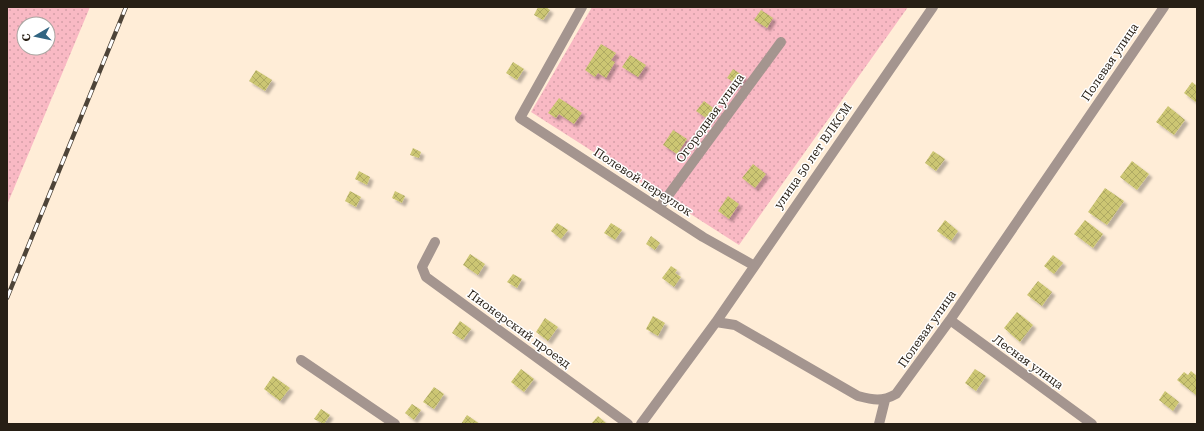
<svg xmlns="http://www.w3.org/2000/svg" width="1204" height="431" font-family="'Roboto Serif',serif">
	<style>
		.green { fill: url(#green-dots); fill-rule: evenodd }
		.building { fill: url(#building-cross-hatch); filter: url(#shadow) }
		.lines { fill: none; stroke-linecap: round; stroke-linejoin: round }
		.minor { stroke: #a4958f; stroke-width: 10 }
		.rail-casing { stroke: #4e4438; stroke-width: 4.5 }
		.rail { stroke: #fff; stroke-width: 3; stroke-dasharray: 9; stroke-linecap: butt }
		.labels { text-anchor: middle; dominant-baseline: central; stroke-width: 3; stroke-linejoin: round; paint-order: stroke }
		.street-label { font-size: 12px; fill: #271f15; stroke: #fff }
	</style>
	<defs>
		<pattern id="green-dots" width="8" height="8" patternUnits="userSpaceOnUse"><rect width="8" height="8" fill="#f9b9c4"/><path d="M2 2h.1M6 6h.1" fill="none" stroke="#d59fa8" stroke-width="1.8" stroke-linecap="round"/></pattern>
		<pattern id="building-cross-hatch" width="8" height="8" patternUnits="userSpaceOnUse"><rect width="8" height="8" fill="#ccc673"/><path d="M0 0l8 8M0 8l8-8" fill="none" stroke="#afaa63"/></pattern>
		<filter id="shadow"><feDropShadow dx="3.5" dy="3.5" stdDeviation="1" flood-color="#0004"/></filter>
	</defs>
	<rect width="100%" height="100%" fill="#ffedd7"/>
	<path class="green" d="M7,7H90L7,205ZM24,24H48V48H24Z
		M592,7H908L739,245L531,112Z"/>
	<path class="building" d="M538,7H546L550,10L543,20L534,15Z
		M761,10L773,18L767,28L754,20Z
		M601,44L616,53L611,60L615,62L606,78L598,73L595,77L585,70Z
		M630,55L646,65L638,77L622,67Z
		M513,62L524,69L517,80L506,73Z
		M733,69L745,77L739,86L727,78Z
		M256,70L272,80L265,91L249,81Z
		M1192,82L1197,86V103L1184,93Z
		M559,98L582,113L574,124L559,114L556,118L548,113Z
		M704,101L716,110L709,120L696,111Z
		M1168,106L1185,120L1174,135L1156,122Z
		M673,130L687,139L677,154L663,145Z
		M413,148L421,152L419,158L410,155Z
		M933,151L945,159L936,171L925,163Z
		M1132,161L1149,174L1137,190L1120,177Z
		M753,164L766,174L755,188L742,178Z
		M359,171L370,177L367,185L355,179Z
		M1105,188L1124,201L1107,225L1088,212Z
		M350,191L361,197L356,207L345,201Z
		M395,191L405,196L402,203L392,198Z
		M728,196L739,204L729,219L718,211Z
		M945,220L958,231L951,241L937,231Z
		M1085,220L1103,234L1093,248L1074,234Z
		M557,223L568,230L561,239L551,231Z
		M611,223L622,230L615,240L604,233Z
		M651,236L660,243L655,250L646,244Z
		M470,254L485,264L478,275L463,265Z
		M1053,255L1063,263L1054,274L1044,266Z
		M671,266L677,270L675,273L681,277L674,287L662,278Z
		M513,274L522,279L517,288L507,282Z
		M1038,281L1052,292L1042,306L1027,295Z
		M1017,312L1033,325L1020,342L1004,328Z
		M653,316L665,323L658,336L646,329Z
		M545,318L558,327L548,341L536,332Z
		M460,321L471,329L463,340L452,333Z
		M521,369L534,379L524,392L511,382Z
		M975,369L986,376L976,391L965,383Z
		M1191,371L1197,376L1196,395L1177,380L1184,372L1188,375Z
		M273,376L290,388L280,401L264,389Z
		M434,387L444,394L434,409L423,402Z
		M1165,391L1179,402L1173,411L1159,400Z
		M412,404L421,410L414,420L405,413Z
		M321,409L330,415L324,424L314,419Z
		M467,415L480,424H461Z
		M598,416L606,423L605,424H591Z"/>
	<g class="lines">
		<path class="minor" d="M582,7L520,118L703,237L753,265
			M659,208L781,42
			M435,242L422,267L426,277L628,424
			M950,320L1092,424
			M716,322L735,325L858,396C873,400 882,402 896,394L950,320L1164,7
			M301,360L395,424
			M641,424L716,322L933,7
			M879,424L885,400"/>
		<defs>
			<path id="rail" d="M7,298L126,7"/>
		</defs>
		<use href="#rail" class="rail-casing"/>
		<use href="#rail" class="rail"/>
	</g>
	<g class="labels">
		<g class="street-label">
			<text transform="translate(1110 62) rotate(-56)">Полевая улица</text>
			<text transform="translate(710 118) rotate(-54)">Огородная улица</text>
			<text transform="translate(813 156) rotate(-55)">улица 50 лет ВЛКСМ</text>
			<text transform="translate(643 182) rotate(33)">Полевой переулок</text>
			<text transform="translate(519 329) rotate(36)">Пионерский проезд</text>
			<text transform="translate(927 329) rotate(-55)">Полевая улица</text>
			<text transform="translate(1028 362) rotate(36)">Лесная улица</text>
		</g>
	</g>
	<rect width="1204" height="431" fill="none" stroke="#271f15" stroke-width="16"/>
	<g transform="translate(36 36) rotate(261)"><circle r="19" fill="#ffffff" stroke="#a9a5a1"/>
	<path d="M0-3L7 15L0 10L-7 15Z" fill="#316582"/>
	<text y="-6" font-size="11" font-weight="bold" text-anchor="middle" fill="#271f15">С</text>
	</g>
</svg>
